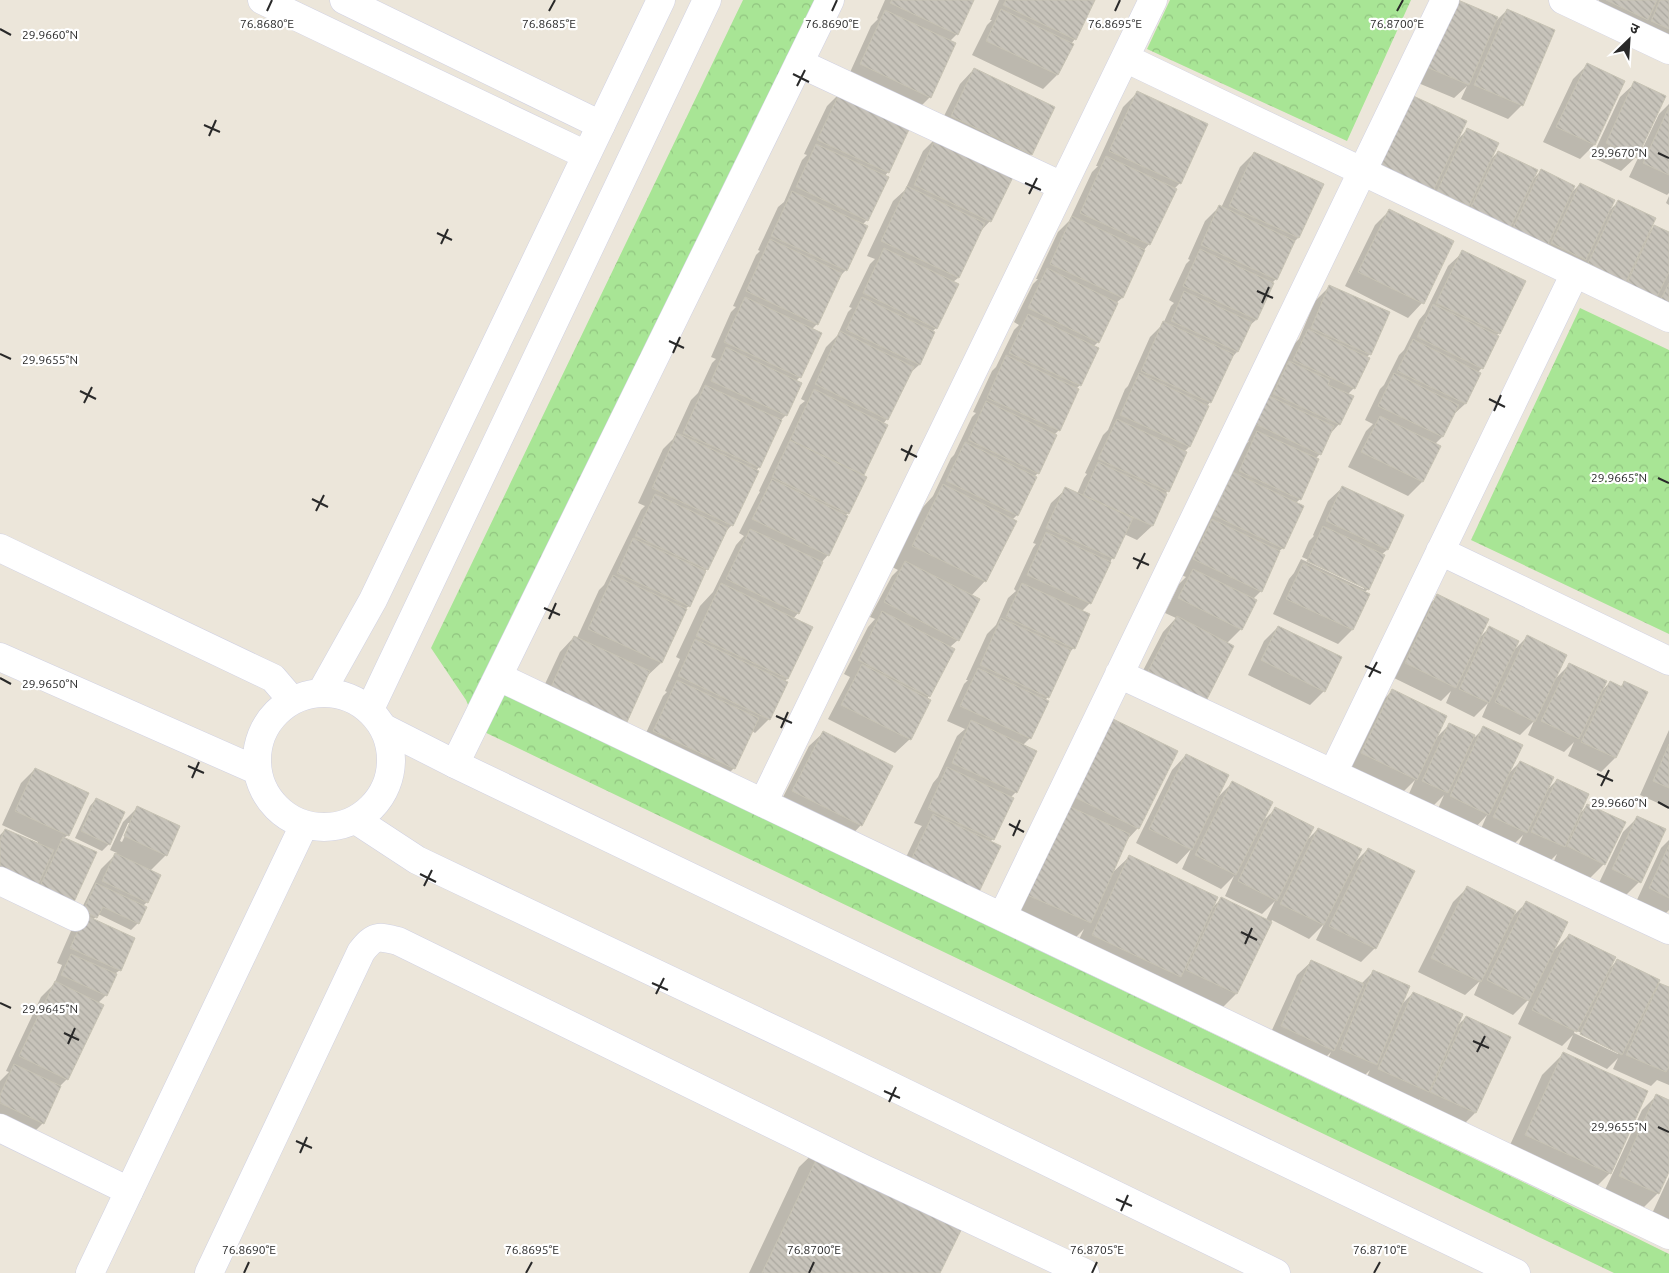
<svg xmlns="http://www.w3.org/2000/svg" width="1669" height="1273" font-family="Ubuntu,'Noto Sans Devanagari',sans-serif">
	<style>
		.forest { fill: url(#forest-crowns) }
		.shadow { fill: #0003; fill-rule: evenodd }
		.building { fill: url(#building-back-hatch); stroke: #c7c3b4 }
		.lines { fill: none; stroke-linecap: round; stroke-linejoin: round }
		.minor-casing { stroke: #d0d1e3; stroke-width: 29 }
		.tertiary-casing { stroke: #d0d1e3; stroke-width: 29 }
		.secondary-casing { stroke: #d0d1e3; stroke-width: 29 }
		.minor { stroke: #fff; stroke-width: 28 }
		.tertiary { stroke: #fff; stroke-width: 28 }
		.secondary { stroke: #fff; stroke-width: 28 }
		.ticks { fill: none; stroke: #292929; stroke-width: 2 }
		.ticks-label { font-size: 12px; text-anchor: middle; fill: #292929; stroke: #fff; stroke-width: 4.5; stroke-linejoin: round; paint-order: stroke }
	</style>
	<defs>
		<pattern id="forest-crowns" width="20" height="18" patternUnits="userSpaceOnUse" patternTransform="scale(1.25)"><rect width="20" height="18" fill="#a8e595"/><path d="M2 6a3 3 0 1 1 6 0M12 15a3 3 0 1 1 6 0" fill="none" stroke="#91c480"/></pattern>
		<pattern id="building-back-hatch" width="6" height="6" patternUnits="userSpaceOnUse" patternTransform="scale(1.25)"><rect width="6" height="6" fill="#c7c3ba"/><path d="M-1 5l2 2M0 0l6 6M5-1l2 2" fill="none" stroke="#aba8a0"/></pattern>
	</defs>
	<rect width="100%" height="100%" fill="#ece6da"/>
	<path class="forest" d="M743,0H815L491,688L1525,1183L1669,1254V1273H1614L478,729L466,700L431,648Z
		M1170,0H1411L1347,141L1147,49Z
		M1580,308L1669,350V634L1471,540Z"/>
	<path class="shadow" d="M885,0H973L957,34L949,42L930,97L916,111L847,79L871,26L878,19L877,18Z
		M999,0H1094L1075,39L1071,44H1072L1057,75L1043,89L972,55L987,25L992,20H990Z
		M1599,0H1669V49L1593,15Z
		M1507,10L1522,105L1508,119L1461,99L1467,86L1454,98L1411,80L1439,14L1494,23Z
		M1587,65L1624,82L1594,145L1580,159L1543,142L1573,79Z
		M974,69L1031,154L1017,168L937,130L960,84Z
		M1635,83L1636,157L1621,171L1592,157L1620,97Z
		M841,92L888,172L884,177L867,220L862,225L846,270L839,277L817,324L812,329L800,377L796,381L786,415L780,421L759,467L756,471H757L732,525L723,534L707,569L704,572L689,606L685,609L661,663L646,677L626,721L612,735L537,701L560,652L574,637L577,638L599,590L604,585L641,510L645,506L638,503L663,449L673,439L691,400L698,393L712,363L716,359L711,357L731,312L736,307L733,306L756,255L760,251L758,250L778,207L784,202L802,160L807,155L804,154L827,106Z
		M1137,93L1180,183L1174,189L1149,244L1144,250L1122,298L1116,303L1098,342L1093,347L1097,349L1079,386L1076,389L1077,390L1059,430L1054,435L1038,473L1034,477L1017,515L1012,520L985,581L971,596L958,640L950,647L910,739L895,753L828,719L850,677L844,674L868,627L875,619L870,617L892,576L898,570L892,567L923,507L933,496L951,458L954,455L972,417L976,413L973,412L992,371L996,367L1014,330L1019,325L1014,322L1033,284L1038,279H1036L1058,232L1069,221L1092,172L1098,166H1096L1123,107Z
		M1669,104V193L1667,195L1629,177L1659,114Z
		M1468,129L1489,161L1498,152L1532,180L1541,171L1571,193L1580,184L1608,212L1618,202L1648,233L1654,227L1669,234V328L1424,206L1457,140Z
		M937,137L990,221L979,233L958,278L953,282L936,328L932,332L933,333L919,365L909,374L887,419L883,424L886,425L862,476L848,513L845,516L828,555L821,563L798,613L793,619L787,679L784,682L769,719L755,733L752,731L734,768L720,782L640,746L663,696L667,692L665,691L680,659L676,657L700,606L713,592L736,545L744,536L739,533L758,495L760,492L759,491L800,405L805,401L801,399L826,347L837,336L848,312L852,308L849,307L870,264L875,259L867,256L893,201L905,190L923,151Z
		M1254,153L1322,184L1298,238L1294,242L1276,279L1272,283L1256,320L1249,326L1237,352L1231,358L1210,402L1207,406L1189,447L1184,452L1152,526L1137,540L1124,534L1090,603L1082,611L1074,648L1067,654L1048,697L1045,700L1030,738L1022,746L1016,792L1010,798L993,839L990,842L898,874L919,830L922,826L914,823L933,783L938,777L957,736L965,729L947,721L964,684L968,680H966L987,634L996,625L1008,598L1016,591L1014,589L1033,548L1036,544L1033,543L1051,503L1066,489L1077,494L1084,478L1087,474L1085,473L1103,435L1108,430L1125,389L1128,386L1150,337L1163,324L1171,306L1174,303L1169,300L1186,264L1190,260L1188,259L1205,221L1219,207L1221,208L1240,167Z
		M1669,196V205L1666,203Z
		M1389,211L1452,242L1422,303L1408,318L1345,286L1375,225Z
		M1463,252L1499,333L1496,336L1482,368L1477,373L1479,374L1465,404L1453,415L1442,437L1435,444L1440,446L1422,482L1408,496L1348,467L1366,431L1373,424L1365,420L1380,389L1384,385L1399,355L1404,350L1419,320L1425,313L1448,266Z
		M1329,287L1370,354L1366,358L1354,388L1347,395L1339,424L1330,434L1320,454L1315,459L1300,499L1296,503L1283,548L1278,552L1261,591L1253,599L1241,629L1227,643L1205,700L1135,686L1163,632L1176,618L1165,613L1179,584L1186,577L1179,574L1243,447L1249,441L1240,437L1275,376L1282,369L1294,344L1299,339L1315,301Z
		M1343,487L1403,516L1387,550L1382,554L1368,589L1364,593L1368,595L1352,630L1338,644L1273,614L1289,579L1294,573L1301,559L1364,589V586L1302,557L1309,541L1314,536L1313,535L1328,501Z
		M1438,596L1479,638L1489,628L1513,651L1527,637L1554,680L1569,665L1600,693L1610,682L1620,687L1625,682L1615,758L1601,772L1568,756L1574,742L1564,752L1528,735L1534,721L1520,735L1482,717L1488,703L1474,717L1446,703L1451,691L1441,701L1392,677L1423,610Z
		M1278,627L1324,691L1310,705L1248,675L1264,641Z
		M1392,691L1436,738L1449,725L1475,737L1484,728L1507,775L1520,762L1546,791L1557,780L1579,814L1587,806L1604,864L1590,878L1554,861L1557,854L1550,861L1518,846L1523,835L1512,846L1480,831L1487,815L1474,829L1437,811L1444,795L1432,807L1408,796L1415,780L1402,793L1348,767L1378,705Z
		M1669,730V808L1640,795Z
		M824,732L861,825L847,840L779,805L809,746Z
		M1086,738L1138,828L1126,841L1111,874L1129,857L1213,907L1221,899L1266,920L1275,901L1262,914L1225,896L1234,876L1221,889L1182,869L1191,849L1177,864L1136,843L1172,770L1186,755L1218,797L1232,783L1262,822L1275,809L1305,842L1318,829L1353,864L1368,849L1375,948L1361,962L1316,940L1324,924L1309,939L1272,920L1236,994L1222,1008L1071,956L1084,929L1069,944L1004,915Z
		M35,769L68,835L64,838L73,901L0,870V835L5,830L38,844V842L2,825L21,783Z
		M96,799L109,844L102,851L75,838L90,806Z
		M137,808L166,855L150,871L147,902L143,906L138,923L131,930L98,914L93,920L120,970L116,973L106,995L98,1003L67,1079L60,1086L43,1123L29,1137L0,1124V1081L9,1072L6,1071L41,997L56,982H55L62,965L57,963L71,931L82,920L77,918L101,869L117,853L110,850L123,822ZM128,823H131L122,842L120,841Z
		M1637,818L1639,882L1625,896L1599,883L1623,832Z
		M1669,840V910L1663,916L1636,902L1661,848Z
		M1467,888L1512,917L1526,903L1552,952L1569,935L1608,970L1618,960L1669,989V1085L1657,1080L1651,1086L1613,1069L1618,1058L1607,1069L1567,1049L1573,1035L1562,1046L1518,1024L1531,997L1513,1015L1474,995L1480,981L1465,995L1418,972L1453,902ZM1575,1030L1618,1051V1054L1574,1033Z
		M1312,961L1361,984L1373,972L1401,1005L1413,993L1456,1027L1466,1017L1510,1038L1475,1113L1461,1127L1417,1107L1420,1099L1413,1106L1364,1083L1370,1070L1362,1078L1326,1063L1331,1052L1318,1065L1267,1041L1297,975Z
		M1563,1054L1610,1173L1589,1194L1505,1156L1542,1075Z
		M1656,1096L1669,1102V1169L1658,1193L1644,1207L1605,1190L1642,1110Z
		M827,1140L939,1273H749L799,1167Z
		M1669,1177V1229L1649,1220Z"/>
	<path class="building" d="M892,0H974L958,35L890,3Z
		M1006,0H1095L1076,40L1003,5Z
		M1458,0L1498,17L1469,85L1424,66Z
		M1606,0H1657L1648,20Z
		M1660,0H1669V29L1651,21Z
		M1001,9L1074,44L1058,75L986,41Z
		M1507,9L1555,30L1523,106L1474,85Z
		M885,10L956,43L931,98L860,64Z
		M1587,63L1625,81L1595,145L1556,127Z
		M974,68L1055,107L1032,155L951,116Z
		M1634,81L1666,96L1637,158L1606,143Z
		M841,90L912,123L889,173L817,140Z
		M1137,91L1208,124L1181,184L1109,151Z
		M1409,94L1467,121L1433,191L1375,163Z
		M1669,107V175L1643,163Z
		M1467,128L1499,143L1469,206L1437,191Z
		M937,135L1015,173L991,222L914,185Z
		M816,144L889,177L868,221L796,187Z
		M1498,151L1538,170L1510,228L1470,209Z
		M1254,152L1324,184L1299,238L1229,206Z
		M1106,156L1177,189L1150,245L1080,213Z
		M1541,169L1575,186L1547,246L1512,230Z
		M1580,183L1615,200L1586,260L1551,243Z
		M907,186L985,223L959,278L881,241Z
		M792,191L868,226L847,271L771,236Z
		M1618,200L1656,218L1626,282L1588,263Z
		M1219,205L1295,241L1277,280L1201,245Z
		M1389,209L1454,241L1424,304L1358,272Z
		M1072,216L1145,250L1123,298L1050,264Z
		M1654,225L1669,232V272L1657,297L1627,283Z
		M770,239L842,273L818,325L746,291Z
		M884,248L959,284L937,329L863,293Z
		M1200,249L1274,283L1257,320L1183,286Z
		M1462,250L1526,281L1500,334L1436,303Z
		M1047,268L1118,303L1099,343L1028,308Z
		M1669,283V307L1659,303Z
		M1329,285L1390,312L1371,355L1311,328Z
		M1184,291L1252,322L1238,352L1171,321Z
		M745,297L822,333L801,378L724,342Z
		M862,297L935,332L920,365L846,330Z
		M1433,304L1499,336L1483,369L1417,337Z
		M1028,314L1099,348L1081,386L1009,353Z
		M1163,321L1234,354L1211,403L1141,371Z
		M1308,329L1370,358L1355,389L1293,360Z
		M840,331L914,367L888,420L815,384Z
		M1413,339L1481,373L1466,404L1397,371Z
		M726,347L802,383L787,416L711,381Z
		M1006,355L1079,389L1060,431L987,398Z
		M1289,361L1330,380L1328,385L1354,396L1340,425L1273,394Z
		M1139,373L1209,406L1190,447L1120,415Z
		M1394,373L1459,405L1443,437L1378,406Z
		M705,385L782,420L760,468L683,433Z
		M814,389L888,425L864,475L790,440Z
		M1267,395L1334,426L1321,455L1253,423Z
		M986,401L1057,435L1039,474L968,440Z
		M1380,416L1441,446L1423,482L1361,452Z
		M1117,419L1187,452L1169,492L1098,459Z
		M1257,431L1319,459L1301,500L1239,471Z
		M677,433L759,471L733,526L652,488Z
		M790,440L867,477L849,514L772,477Z
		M965,442L1037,477L1018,516L946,481Z
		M1098,462L1167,494L1153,526L1083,495Z
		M1233,472L1304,506L1284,549L1213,515Z
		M772,479L848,516L829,556L752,519Z
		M943,484L1017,521L986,582L912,546Z
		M1342,486L1404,515L1388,550L1326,521Z
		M1065,487L1133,518L1114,559L1046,528Z
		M655,494L728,528L708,570L635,536Z
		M1212,519L1280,551L1262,592L1193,559Z
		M1323,526L1385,555L1369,590L1307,561Z
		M750,529L823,562L799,614L726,579Z
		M1046,532L1111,562L1091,604L1027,575Z
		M633,538L706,571L690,607L617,573Z
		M905,561L980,599L959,641L884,602Z
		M1303,563L1370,594L1353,630L1286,599Z
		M1193,569L1257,600L1242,630L1178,598Z
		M613,575L687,609L662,663L588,629Z
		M721,583L813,627L788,679L696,636Z
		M1022,583L1090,614L1075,649L1006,617Z
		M1437,594L1489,619L1456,688L1405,663Z
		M882,611L955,649L930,697L858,660Z
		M1177,616L1234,646L1206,701L1148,671Z
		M1001,618L1071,650L1049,698L980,665Z
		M1278,626L1342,657L1325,692L1261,660Z
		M1489,626L1519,641L1489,703L1459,689Z
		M1527,635L1567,655L1535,722L1495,702Z
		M574,636L650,671L627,722L551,687Z
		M695,639L788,682L770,720L678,676Z
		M1569,663L1607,681L1579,739L1541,721Z
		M862,664L931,700L911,740L841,705Z
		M978,668L1049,701L1031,739L960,706Z
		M677,680L759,718L735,769L653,731Z
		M1610,681L1622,687L1624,681L1648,692L1616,758L1581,742Z
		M1392,689L1447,716L1417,780L1361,753Z
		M1107,716L1178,751L1139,829L1068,794Z
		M971,720L1037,751L1017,793L952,763Z
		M1449,723L1475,735L1448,793L1422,781Z
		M1483,726L1523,745L1489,815L1450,796Z
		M823,731L893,766L862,826L792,791Z
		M1669,744V788L1653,781Z
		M1186,754L1229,775L1192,850L1149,829Z
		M1520,761L1554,777L1527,833L1493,817Z
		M947,767L1014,798L994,840L928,809Z
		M35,768L89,793L69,836L15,811Z
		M1557,779L1589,794L1565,847L1531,832Z
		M1232,781L1273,802L1236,875L1195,855Z
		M96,798L125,812L110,845L81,831Z
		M1064,804L1130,834L1091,923L1025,894Z
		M1587,804L1626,822L1605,865L1567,846Z
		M137,806L180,826L167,856L124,836Z
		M1275,807L1314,827L1277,901L1238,881Z
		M933,814L1001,846L979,892L911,860Z
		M1637,816L1666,829L1641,883L1612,869Z
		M1318,828L1362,849L1324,925L1280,904Z
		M5,829L54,850L37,887L0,871V840Z
		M63,837L97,852L74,902L40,886Z
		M1669,845V898L1649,888Z
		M1368,848L1415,871L1376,949L1329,926Z
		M115,853L161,875L148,903L102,881Z
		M1129,855L1218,897L1181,977L1092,935Z
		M96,883L147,907L139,924L103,907L97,918L83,911Z
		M1467,886L1516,911L1481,982L1431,958Z
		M1221,897L1272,922L1237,994L1186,970Z
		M1526,901L1568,922L1529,1001L1487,980Z
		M85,915L135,938L121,971L70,948Z
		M1569,934L1616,957L1577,1032L1532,1010Z
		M71,954L117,974L107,996L61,975Z
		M1617,959L1660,980L1622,1055L1580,1034Z
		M1311,960L1364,984L1334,1051L1281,1026Z
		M1373,970L1410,986L1377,1065L1340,1049Z
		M55,981L104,1005L68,1080L19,1056Z
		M1659,983L1669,987V1066L1666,1072L1626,1055Z
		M1413,992L1463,1014L1429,1092L1378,1069Z
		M1466,1016L1511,1037L1476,1113L1430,1092Z
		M1563,1052L1648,1091L1611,1174L1525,1135Z
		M14,1064L61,1086L44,1124L0,1103V1095Z
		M1656,1094L1669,1100V1172L1659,1194L1619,1176Z
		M826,1139L972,1208L940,1273H762Z"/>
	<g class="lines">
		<defs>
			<path id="minor" d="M262,0L586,155
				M344,0L601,125
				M1563,0L1669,50
				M1125,58L1669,318
				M799,63L1062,186
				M1440,551L1669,661
				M1119,674L1669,930
				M499,677L1669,1235
				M455,764L830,0
				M1333,773L1575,273
				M763,803L1153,0
				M0,881L75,917
				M1002,917L1445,0
				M0,1128L129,1191
				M209,1273L361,952C374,935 378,936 398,941L864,1169L1085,1273"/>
			<path id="tertiary" d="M384,728L455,764L1516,1273
				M356,820L417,860L817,1050L1276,1273
				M90,1273L304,825"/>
			<path id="secondary" d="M0,548L273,678L291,699
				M0,657L256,770
				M322,691L373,600L661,0
				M257 760a67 67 0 1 1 134 0a67 67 0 1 1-134 0Z
				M370,709L707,0"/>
		</defs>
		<use href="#minor" class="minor-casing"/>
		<use href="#tertiary" class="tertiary-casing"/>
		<use href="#secondary" class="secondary-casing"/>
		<use href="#minor" class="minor"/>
		<use href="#tertiary" class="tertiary"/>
		<use href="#secondary" class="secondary"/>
	</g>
	<path class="ticks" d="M267,11L272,0M549,11L555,0M832,11L837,0M1115,11L1120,0M1397,11L1403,0M0,29L11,35M793,74L809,82M797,86L805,70M204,125L220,132M209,136L216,120M1658,153L1669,158M1025,183L1041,190M1029,194L1037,178M437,233L452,240M441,244L448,229M1257,291L1273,298M1262,303L1269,287M669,341L684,348M673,353L680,337M0,354L11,359M80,391L96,399M1489,399L1505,407M84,403L92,387M1494,411L1501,395M901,449L917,457M905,461L912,445M1658,478L1669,483M312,499L328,507M316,511L324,495M1133,558L1149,565M1137,569L1145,553M544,608L560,615M549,619L556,603M1365,666L1381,673M1369,677L1377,662M0,678L11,684M776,716L792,723M781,728L788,712M188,766L204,773M1597,774L1613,781M192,778L199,762M1601,786L1609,770M1658,802L1669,808M1009,824L1024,832M1013,836L1020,820M420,874L436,882M424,886L432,870M1241,932L1257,940M1245,944L1252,928M652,983L668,990M656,994L664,978M0,1003L11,1008M64,1033L79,1040M1473,1041L1489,1048M68,1044L75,1028M1477,1052L1485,1036M884,1091L900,1098M889,1102L896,1087M1658,1127L1669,1132M296,1141L312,1148M300,1153L307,1137M1116,1199L1132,1206M1121,1211L1128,1195M244,1273L249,1262M526,1273L532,1262M809,1273L814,1262M1092,1273L1097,1262M1374,1273L1380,1262"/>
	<g class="ticks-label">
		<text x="267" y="28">76.8680°E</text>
		<text x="832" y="28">76.8690°E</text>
		<text x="1115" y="28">76.8695°E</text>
		<text x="1397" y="28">76.8700°E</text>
		<text x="549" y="28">76.8685°E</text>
		<text x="50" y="39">29.9660°N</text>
		<text x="1619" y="157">29.9670°N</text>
		<text x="50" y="364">29.9655°N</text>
		<text x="1619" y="482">29.9665°N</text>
		<text x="50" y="688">29.9650°N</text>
		<text x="1619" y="807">29.9660°N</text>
		<text x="50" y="1013">29.9645°N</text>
		<text x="1619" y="1131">29.9655°N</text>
		<text x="249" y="1254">76.8690°E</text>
		<text x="532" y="1254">76.8695°E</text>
		<text x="814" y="1254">76.8700°E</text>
		<text x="1097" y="1254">76.8705°E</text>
		<text x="1380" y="1254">76.8710°E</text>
	</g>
	<g transform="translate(1629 40) rotate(25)" stroke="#ffffff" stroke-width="4" paint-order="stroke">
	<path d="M0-4L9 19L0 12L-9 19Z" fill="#292929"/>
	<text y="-8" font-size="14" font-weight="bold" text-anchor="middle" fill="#292929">उ</text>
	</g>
</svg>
